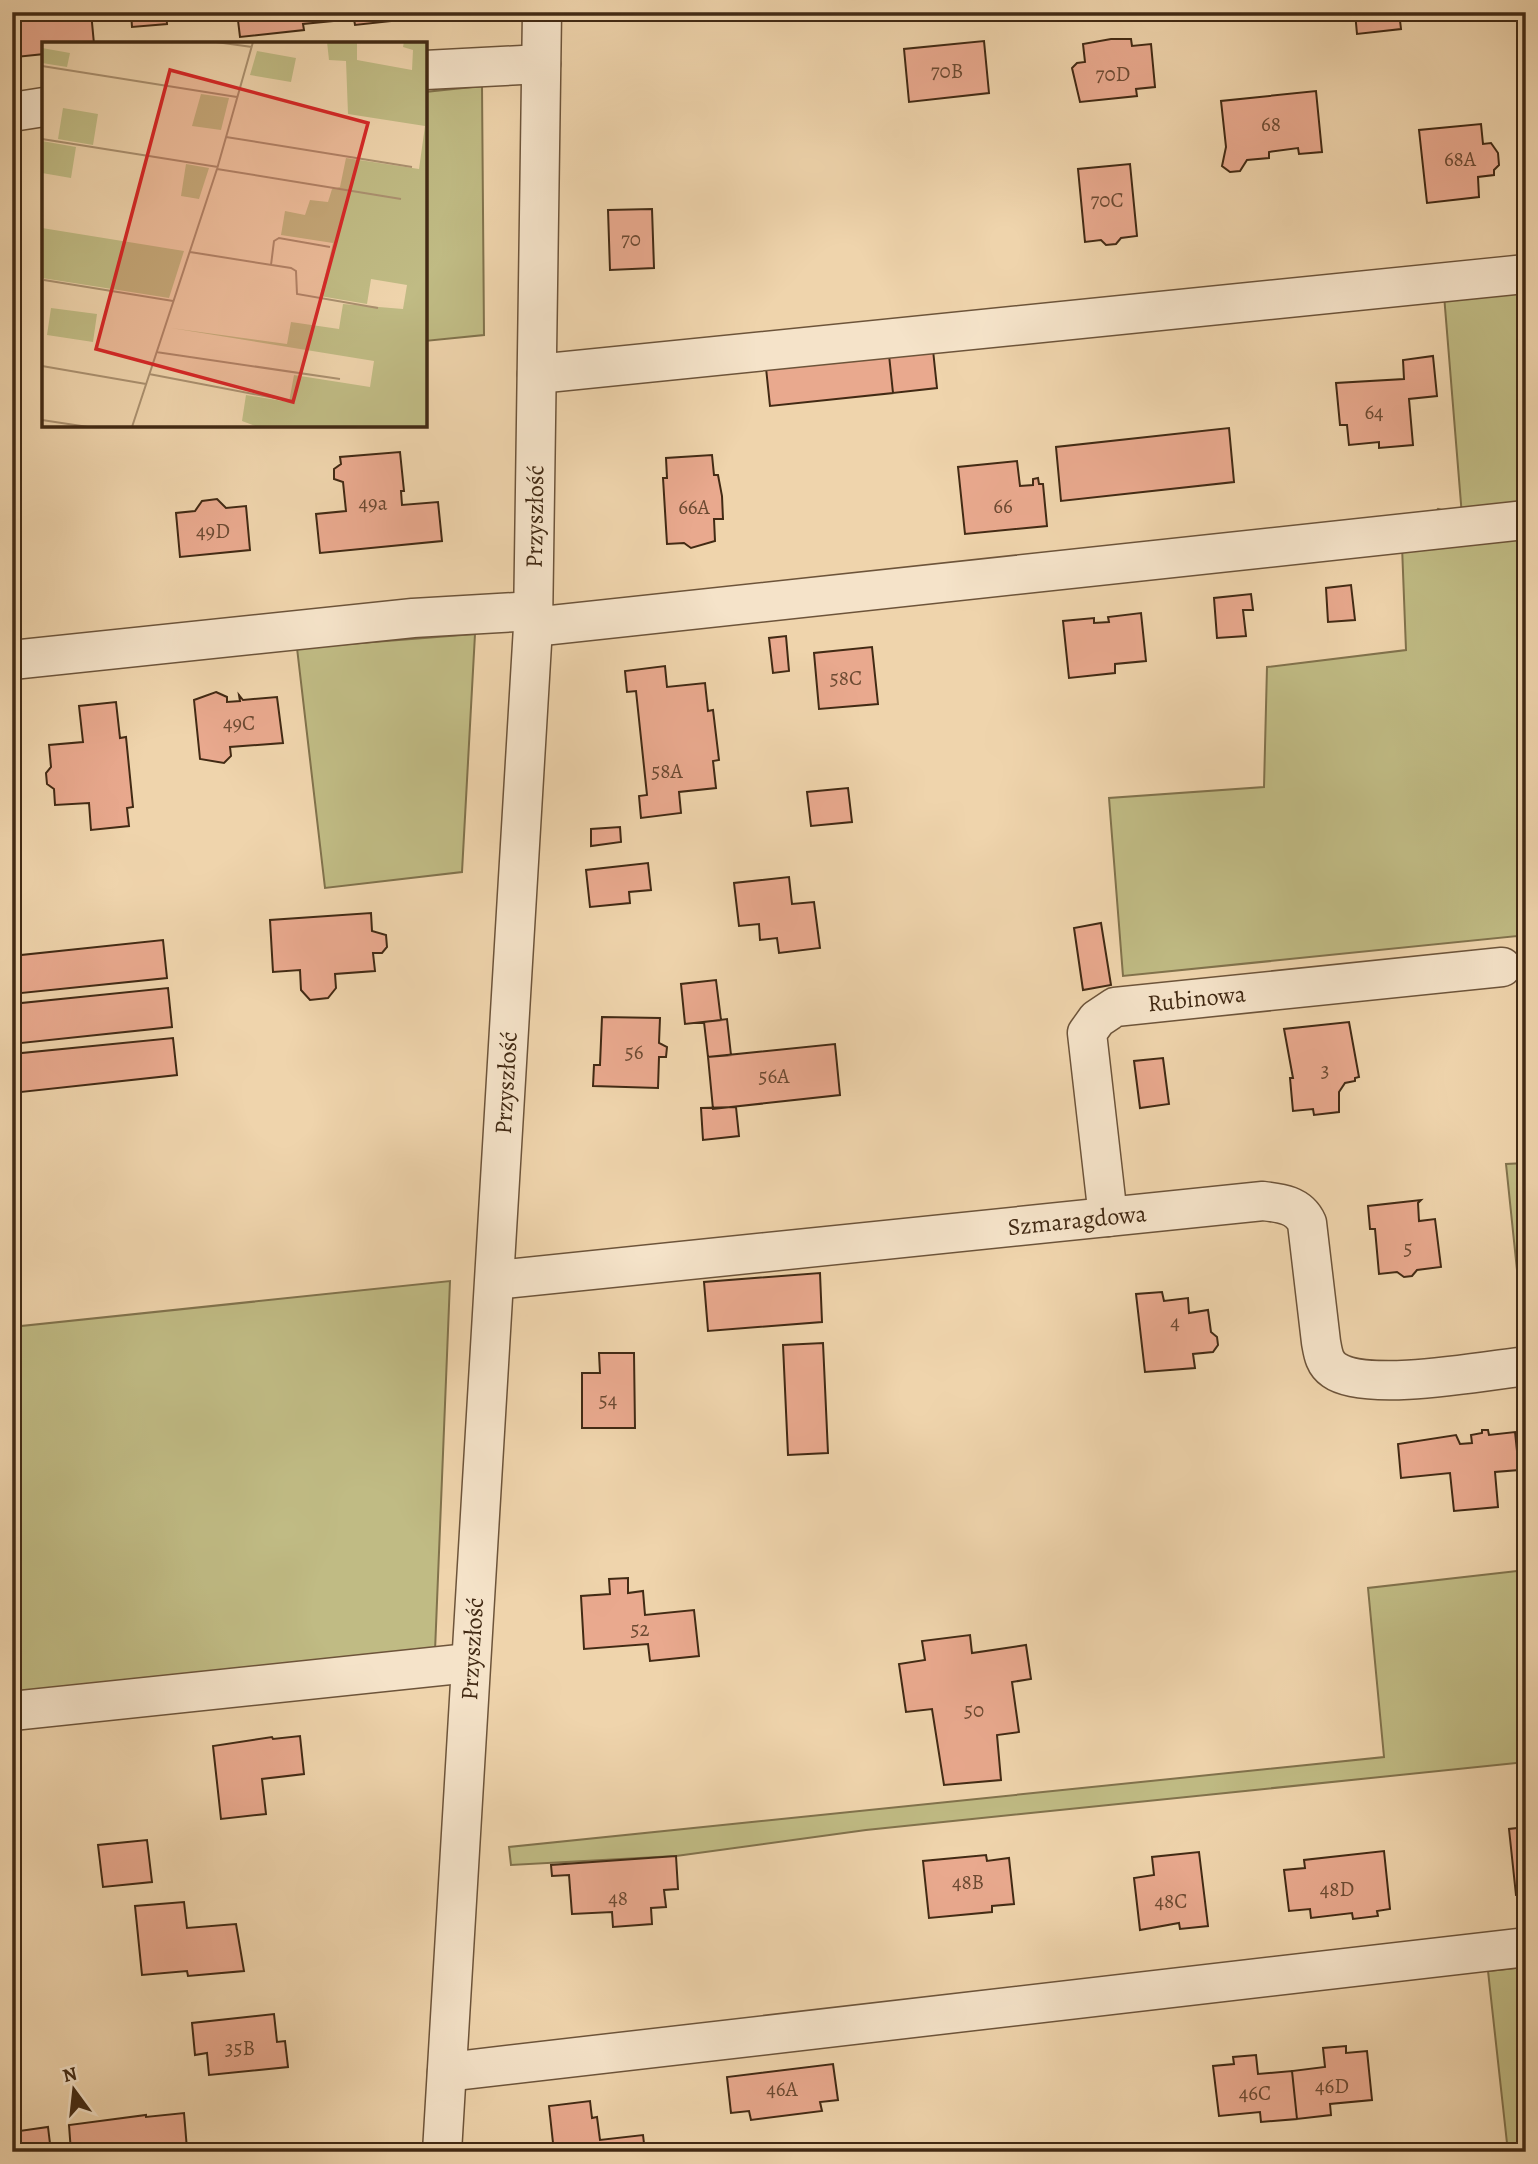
<svg xmlns="http://www.w3.org/2000/svg" width="1538" height="2164" font-family="Alegreya,serif">
	<style>
		.green { fill: #c0bb84; stroke: #81724c; stroke-width: 2 }
		.building { fill: #e9a98e; stroke: #422a14; stroke-width: 2 }
		.lines { fill: none; stroke-linecap: round; stroke-linejoin: round }
		.minor-casing { stroke: #6d543a; stroke-width: 41 }
		.minor { stroke: #f5e3c9; stroke-width: 38 }
		.labels { text-anchor: middle; dominant-baseline: central; stroke-width: 5; stroke-linejoin: round; paint-order: stroke }
		.number-label { font-size: 21px; fill: #6c4a32 }
		.street-label { font-size: 24px; fill: #422a14; stroke: #f5e3c9 }
		.inset-road { fill: none; stroke: #aa906f; stroke-width: 2 }
		.view { fill: #d62828; fill-opacity: 0.15; stroke: #d62828; stroke-width: 3.5 }
		.inset-edge { fill: none; stroke: #422a14; stroke-width: 3.5 }
	</style>
	<rect width="100%" height="100%" fill="#efd4ac"/>
	<filter id="stains"><feTurbulence type="fractalNoise" baseFrequency=".00286" numOctaves="4"/><feColorMatrix values="0 0 0 0 .2 0 0 0 0 .09 0 0 0 0 .02 0 0 0 .5 -.17"/></filter>
	<radialGradient id="worn" r=".72"><stop offset=".6" stop-color="#630" stop-opacity="0"/><stop offset="1" stop-color="#630" stop-opacity=".3"/></radialGradient>
	<path class="green" d="M482,86L484,335L425,341V92Z
		M1526,286V1036L1517,936L1123,976L1109,798L1264,787L1267,667L1406,650L1402,546L1438,509L1462,516L1444,295Z
		M475,634L462,872L325,888L297,648Z
		M1526,1163V1347H1525L1506,1164Z
		M450,1281L435,1651L12,1698V1327Z
		M1526,1570V1762L866,1830L676,1856L511,1865L509,1847L1384,1757L1368,1588Z
		M1526,1967V2152H1508L1488,1971Z"/>
	<path class="building" d="M12,12H91L94,44H44V54L16,57Z
		M131,12H166L167,24L132,27Z
		M237,12H417L418,18L355,25L354,19L303,24L304,30L240,37Z
		M1355,12H1399L1401,29L1357,34Z
		M1111,39H1131L1132,46L1151,44L1155,87L1136,89L1137,96L1080,102L1072,68L1077,63L1085,62L1083,44Z
		M984,41L989,93L909,102L904,49Z
		M1316,91L1322,152L1299,154L1298,148L1269,152V158L1247,160L1240,171L1230,172L1222,166L1226,147L1221,101Z
		M1481,124L1483,144L1491,143L1498,153L1499,165L1494,170V175L1478,177L1479,197L1427,203L1419,130Z
		M1130,164L1137,236L1121,238L1116,244L1106,245L1101,240L1085,242L1078,169Z
		M652,209L654,268L610,270L608,210Z
		M933,350L937,388L893,393L889,355Z
		M889,355L893,393L770,406L766,368Z
		M1433,356L1437,396L1409,399L1413,445L1379,448V442L1349,445L1347,425H1340L1336,383L1404,379L1403,360Z
		M1229,428L1234,482L1061,501L1056,447Z
		M400,452L404,491H401L402,505L438,502L442,541L320,553L316,514L346,511L343,482L334,479V469L341,464L340,457Z
		M712,455L714,475H718L722,496L723,519H714L715,541L691,548L684,543L667,544L663,478H667L666,458Z
		M1017,461L1020,486L1033,485V479L1038,478L1039,484H1043L1047,526L965,534L958,467Z
		M217,499L226,508L246,506L250,550L180,557L176,513L195,511L202,501Z
		M1351,585L1355,620L1328,622L1326,588Z
		M1251,594L1253,610H1243L1246,636L1217,638L1214,598Z
		M1141,613L1146,661L1115,664V673L1069,678L1063,621L1094,618V623L1109,622L1108,617Z
		M786,636L789,671L773,673L769,638Z
		M872,647L878,704L819,709L814,653Z
		M665,666L667,687L705,683L708,711L713,710L719,760L713,761L716,788L679,792L681,813L641,818L639,796L647,795L636,691L627,692L625,671Z
		M216,692L227,697V702L240,701L239,695L243,700L277,697L283,743L230,747L231,756L224,763L200,759L194,700Z
		M116,702L120,738L126,737L133,807L127,808L129,826L91,830L89,803L55,805L54,789L47,784L46,773L51,767L49,745L83,742L79,706Z
		M848,788L852,822L811,826L807,792Z
		M620,827L621,842L591,846V829Z
		M648,863L651,890L629,892L630,903L590,907L586,870Z
		M789,877L792,904L814,902L820,948L779,953L777,938L760,940L759,924L739,926L734,883Z
		M371,913L372,931L386,935L387,947L382,953H373L375,971L335,974L336,988L328,998L310,1000L301,990L300,970L273,972L270,920Z
		M1101,923L1111,985L1083,990L1074,928Z
		M163,940L167,978L12,994V956Z
		M716,980L721,1020L685,1024L681,984Z
		M168,988L172,1027L12,1044V1004Z
		M602,1017L660,1018L659,1043L667,1047L666,1057H659L658,1088L593,1086L594,1065H600Z
		M727,1019L731,1055L708,1057L704,1022Z
		M1349,1022L1359,1077L1355,1078V1081L1345,1083L1339,1092V1112L1314,1115L1313,1109L1293,1111L1290,1078H1293L1284,1029Z
		M173,1038L177,1075L12,1093V1054Z
		M835,1044L840,1095L713,1109L708,1057Z
		M1163,1058L1169,1104L1140,1108L1134,1061Z
		M736,1107L739,1136L703,1140L701,1108Z
		M1421,1200L1418,1203L1419,1221L1435,1219L1441,1267L1417,1270L1412,1276L1404,1277L1397,1272L1379,1274L1375,1229H1370L1368,1206Z
		M820,1273L822,1322L708,1331L704,1282Z
		M1162,1292L1164,1301L1188,1298L1189,1313L1208,1310L1211,1332L1217,1337L1218,1345L1213,1352L1193,1354L1195,1368L1145,1372L1136,1294Z
		M823,1343L828,1453L788,1455L783,1345Z
		M599,1353H634L635,1428H582V1373H600Z
		M1482,1430H1488L1489,1435L1515,1432L1519,1470L1495,1472L1498,1507L1454,1511L1450,1473L1401,1478L1398,1444L1456,1435L1460,1444L1472,1443L1471,1435L1482,1433Z
		M628,1578V1593L643,1591L645,1615L694,1610L699,1656L650,1661L648,1644L584,1649L581,1596L610,1594L609,1579Z
		M970,1635L972,1653L1026,1645L1031,1679L1012,1682L1019,1732L997,1735L1001,1780L944,1785L932,1709L906,1712L899,1664L925,1660L922,1641Z
		M300,1736L304,1774L262,1779L266,1814L221,1819L213,1746L272,1737L273,1739Z
		M1526,1827V1894L1516,1895L1509,1829Z
		M147,1840L152,1882L103,1887L98,1845Z
		M1384,1851L1390,1909L1377,1911L1378,1916L1353,1919L1352,1913L1311,1918L1310,1909L1289,1911L1284,1870L1305,1868L1304,1860Z
		M1199,1852L1208,1926L1180,1929L1179,1923L1140,1930L1134,1878L1154,1875L1152,1857Z
		M986,1855L987,1861L1009,1858L1014,1904L992,1906V1912L929,1918L923,1861Z
		M676,1856L678,1889L664,1890L666,1907L651,1908L652,1924L613,1927L612,1912L572,1914L569,1875L552,1876L551,1865Z
		M184,1902L187,1928L236,1924L244,1971L188,1976L187,1971L142,1975L135,1906Z
		M274,2014L277,2042L285,2041L288,2067L209,2075L207,2053L195,2055L192,2023Z
		M1346,2046V2053L1367,2051L1372,2100L1330,2104L1331,2115L1297,2119L1292,2071L1325,2067L1323,2048Z
		M1256,2055L1258,2074L1292,2071L1297,2119L1261,2122L1260,2112L1219,2116L1213,2066L1234,2064L1233,2057Z
		M833,2064L838,2100L820,2102L822,2111L751,2120L749,2111L731,2113L727,2077Z
		M590,2101L592,2118L597,2117L600,2140L643,2135L645,2152H554L549,2106Z
		M184,2113L187,2149L178,2152H71L69,2125L146,2115V2117Z
		M48,2127L51,2152H12V2132Z"/>
	<g class="lines">
		<defs>
			<g id="minor">
				<path d="M425,70L541,64"/>
				<path d="M12,112L44,107"/>
				<path d="M537,374L1526,274"/>
				<path d="M533,627L1526,520"/>
				<path d="M12,660L413,618L534,611"/>
				<path id="s1" d="M1108,1217L1087,1033L1097,1019L1115,1007L1502,967"/>
				<path id="s2" d="M496,1280L1263,1201C1281,1203 1299,1205 1307,1223L1321,1342C1323,1353 1324,1363 1334,1370C1366,1393 1484,1371 1526,1366"/>
				<path d="M12,1711L469,1663"/>
				<path d="M447,2072L1526,1947"/>
				<path id="s3" d="M442,2152L533,627L542,12"/>
			</g>
		</defs>
		<use href="#minor" class="minor-casing"/>
		<use href="#minor" class="minor"/>
	</g>
	<g class="labels">
		<g class="number-label">
			<text x="947" y="71">70B</text>
			<text x="1113" y="74">70D</text>
			<text x="1271" y="124">68</text>
			<text x="1460" y="159">68A</text>
			<text x="1107" y="200">70C</text>
			<text x="631" y="239">70</text>
			<text x="1374" y="412">64</text>
			<text x="373" y="503">49a</text>
			<text x="1003" y="506">66</text>
			<text x="694" y="507">66A</text>
			<text x="213" y="531">49D</text>
			<text x="846" y="678">58C</text>
			<text x="239" y="723">49C</text>
			<text x="667" y="771">58A</text>
			<text x="634" y="1052">56</text>
			<text x="1325" y="1070">3</text>
			<text x="774" y="1076">56A</text>
			<text x="1408" y="1248">5</text>
			<text x="1175" y="1322">4</text>
			<text x="608" y="1400">54</text>
			<text x="640" y="1629">52</text>
			<text x="974" y="1710">50</text>
			<text x="968" y="1882">48B</text>
			<text x="1337" y="1889">48D</text>
			<text x="618" y="1898">48</text>
			<text x="1171" y="1901">48C</text>
			<text x="240" y="2048">35B</text>
			<text x="1332" y="2086">46D</text>
			<text x="782" y="2089">46A</text>
			<text x="1255" y="2093">46C</text>
		</g>
		<g class="street-label">
			<text stroke="none"><textPath href="#s3" startOffset="1638">Przyszłość</textPath></text>
			<text stroke="none"><textPath href="#s1" startOffset="306">Rubinowa</textPath></text>
			<text stroke="none"><textPath href="#s3" startOffset="1071">Przyszłość</textPath></text>
			<text stroke="none"><textPath href="#s2" startOffset="584">Szmaragdowa</textPath></text>
			<text stroke="none"><textPath href="#s3" startOffset="504">Przyszłość</textPath></text>
		</g>
	</g>
	<g transform="translate(42 42)">
		<rect width="385" height="385" fill="#efd4ac"/>
		<path d="M285,0H315V18L370,28L371,8L361,5L362,0H385V385H216L200,379L204,353L247,360L252,333L328,345L332,319L129,286L245,302L249,280L297,287L301,262L361,267L365,243L329,237L325,262L278,254L291,201L239,193L243,169L263,173L268,158L286,160L290,147L298,145L304,116L377,127L383,84L306,72L304,19L287,18ZM0,6L28,11L25,25L0,21ZM215,9L254,16L249,40L208,33ZM159,52L187,56L179,88L150,84ZM21,66L56,72L51,103L16,97ZM0,99L34,105L29,136L0,131ZM144,122L167,126L157,157L139,154ZM0,186L142,209L127,256L0,236ZM9,266L55,272L51,300L5,293Z" fill="#c0bb84"/>
		<path class="inset-road" d="M174,0L210,5M0,24L195,55M184,95L370,125M0,97L176,125M175,127L359,157M148,210L249,226L254,229L255,252L336,266M229,223L232,199L237,196L288,205M2,238L131,259M114,310L298,337M0,324L104,342M107,332L238,357M0,378L46,385M90,385L175,127L211,0"/>
		<path class="view" d="M128,28L326,81L251,360L54,307Z"/>
		<rect width="385" height="385" class="inset-edge"/>
	</g>
	<rect width="1538" height="2164" fill="none" stroke="#efd4ac" stroke-width="42"/>
	<rect x="14" y="14" width="1510" height="2136" fill="none" stroke="#422a14" stroke-width="3.5"/>
	<rect x="21" y="21" width="1496" height="2122" fill="none" stroke="#422a14" stroke-width="2"/>
	<g transform="translate(74 2090) rotate(345)" stroke="#f5e3c9" stroke-width="5" paint-order="stroke">
	<path d="M0-5L12 26L0 18L-12 26Z" fill="#422a14"/>
	<text y="-10" font-size="19" font-weight="bold" text-anchor="middle" fill="#422a14">N</text>
	</g>
	<rect width="100%" height="100%" filter="url(#stains)"/>
	<rect width="100%" height="100%" fill="url(#worn)"/>
</svg>
